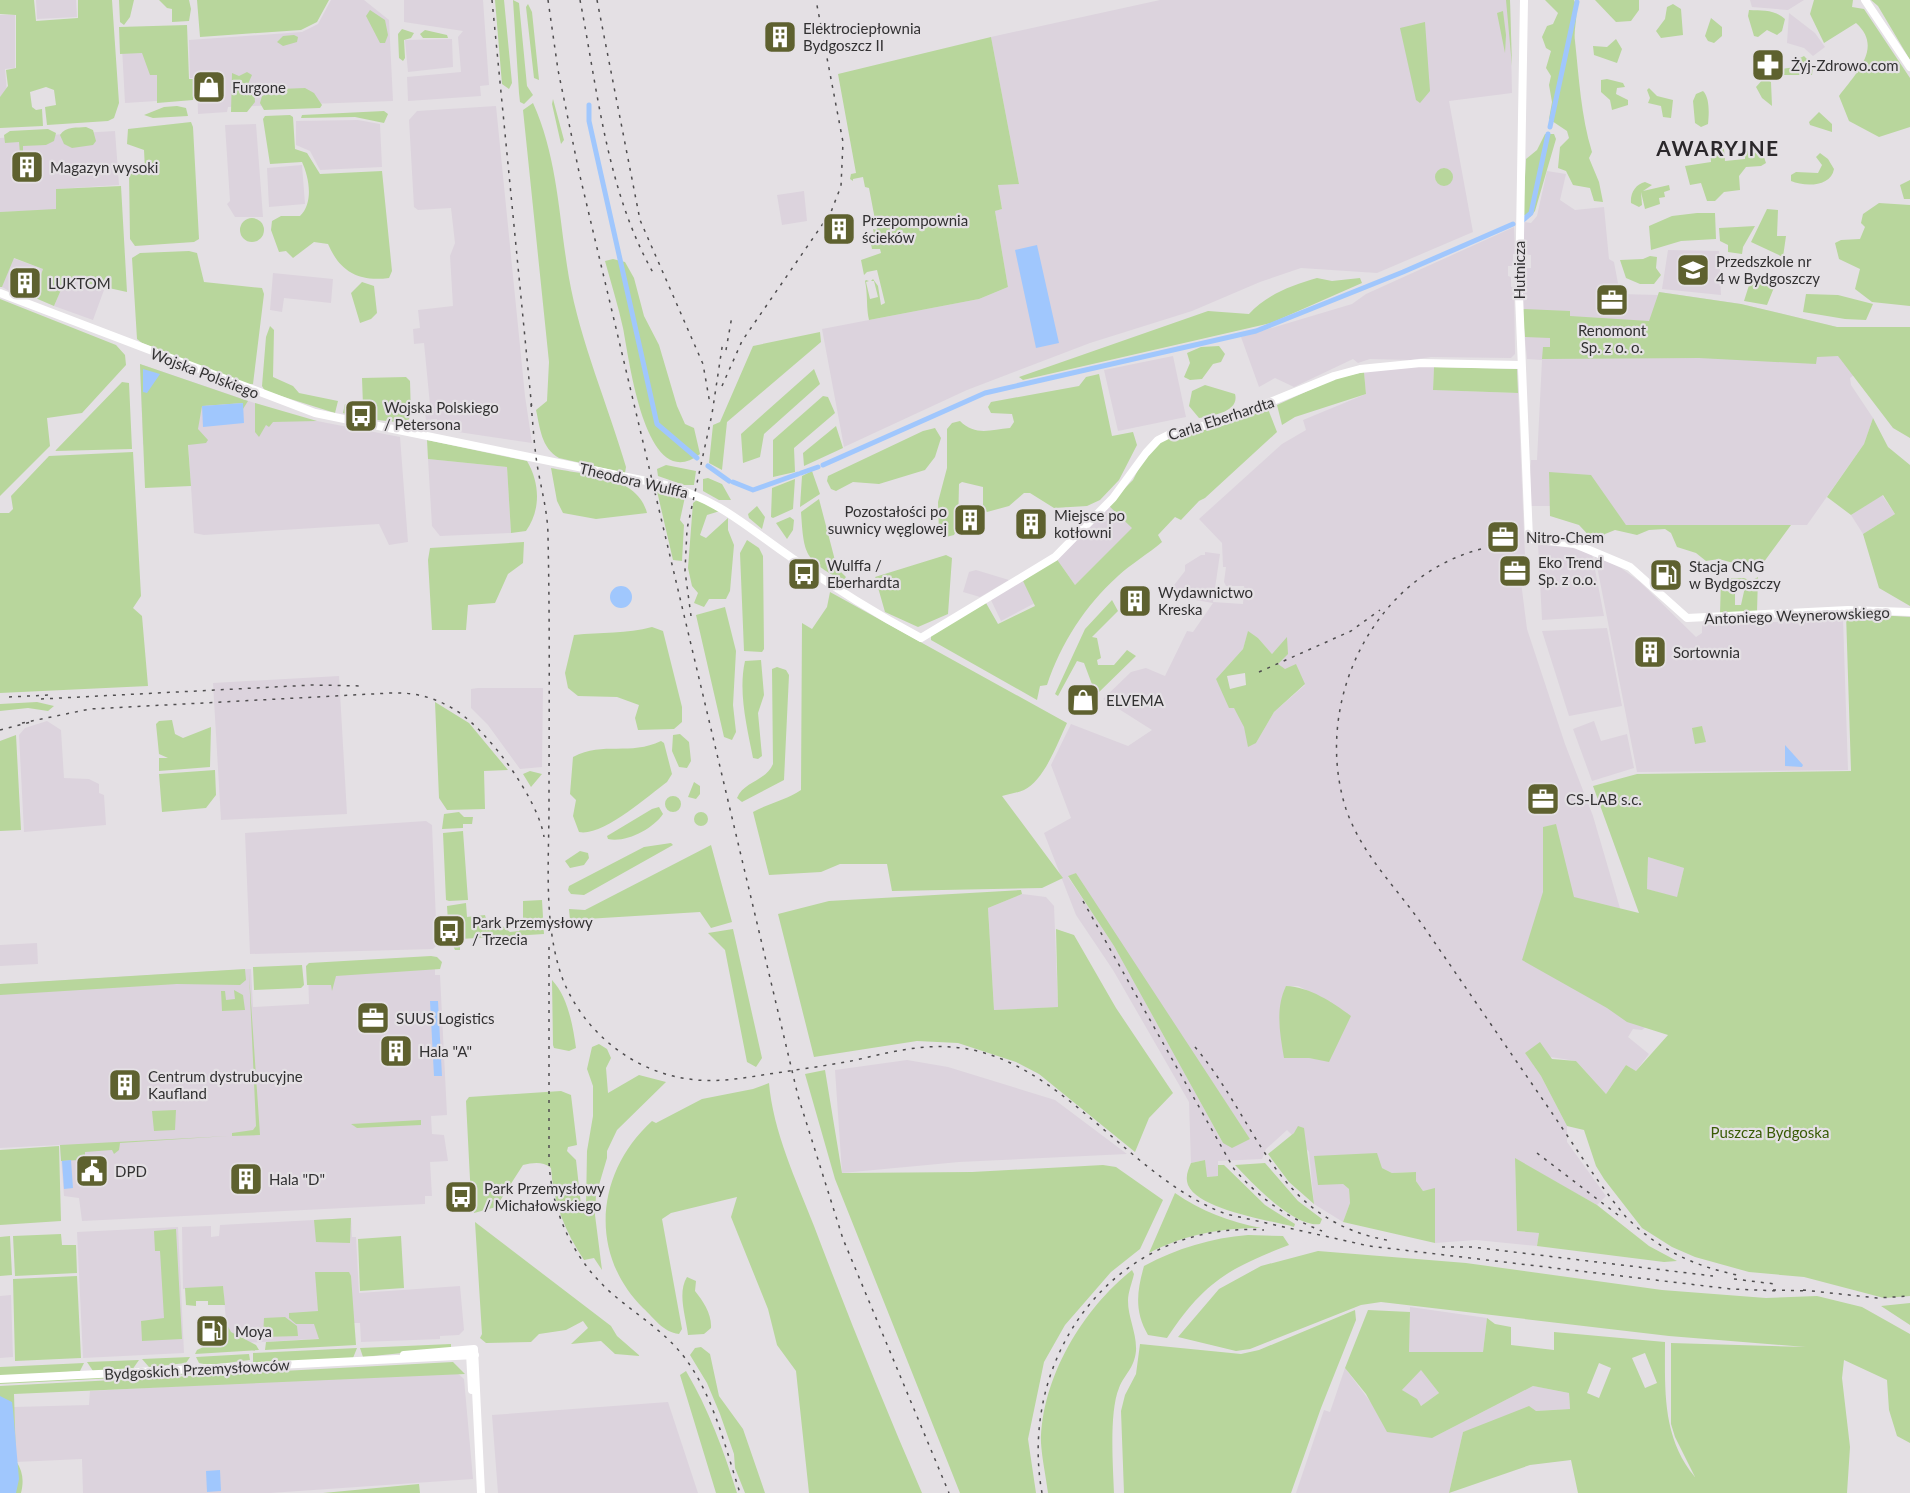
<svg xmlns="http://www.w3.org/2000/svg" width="1910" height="1493" font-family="Lato,sans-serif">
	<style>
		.built { fill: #dcd3dd; fill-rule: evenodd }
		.green { fill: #b8d69c; fill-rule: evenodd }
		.water { fill: #a0c7fd }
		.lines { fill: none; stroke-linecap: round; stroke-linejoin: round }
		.canal { stroke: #a0c7fd; stroke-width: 5 }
		.secondary { stroke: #fff; stroke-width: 8 }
		.rail { stroke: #4f4d4f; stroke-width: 1.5; stroke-dasharray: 3 6; stroke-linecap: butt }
		.labels { text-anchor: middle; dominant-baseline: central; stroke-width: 4.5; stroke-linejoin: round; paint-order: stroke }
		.poi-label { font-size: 15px; fill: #323132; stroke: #e4e0e4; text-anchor: start }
		.street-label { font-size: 15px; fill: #323132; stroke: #e4e0e4 }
		.park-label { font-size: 15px; fill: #395a05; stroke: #e4e0e4 }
		.district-label { font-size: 21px; font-weight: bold; letter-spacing: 1.5px; fill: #2b282b; stroke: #e4e0e4 }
	</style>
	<rect width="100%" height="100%" fill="#e4e0e4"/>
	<path class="built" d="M36,0H76L77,17L37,19Z
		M331,0H364L389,20L393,101L228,107L227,112L198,114L197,78H190L189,40L302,32L318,24Z
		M404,0H483L489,85L480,86L481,96L408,101L407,77L461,72L458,37L463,31L404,22Z
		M1160,0H1510L1512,93L1449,101L1473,232L1377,273L1301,268L1260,282L1192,311L1090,343L967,390L844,447L822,329L979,299L1008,287L995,211L1002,209L998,184H1019L991,37Z
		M1750,0H1804L1788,10L1752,7Z
		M1789,13L1815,33L1825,47L1813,56L1804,48L1787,43Z
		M0,15H15V68L5,69L9,117H0Z
		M121,29L188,99L125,103Z
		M452,39L453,67L408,72L405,40Z
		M496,106L525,396L532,443L438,429L437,419L426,420L424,407L430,405L424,343L414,344L413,329L420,328L418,310L453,306L450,256L455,243L451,208L418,210L414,207L409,120L417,111Z
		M358,120L380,124L382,167L320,170L310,151L296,145V121Z
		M256,124L263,217H235L227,204L230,201L225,125Z
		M115,131L119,185L56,189L57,210L0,212V138Z
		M302,165L305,204L269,207L267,168Z
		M1547,171L1566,174L1560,200L1575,210L1604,207L1609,259L1614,262L1620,294L1658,295L1659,292L1741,304L1837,327L1854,375L1850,378L1851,385L1873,418L1864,444L1807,525H1626L1549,473L1550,506H1531L1530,473L1531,460H1537L1542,360L1527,359L1522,309L1523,268H1531V255L1523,254L1524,222L1531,223L1537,216Z
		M804,191L807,221L782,225L777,195Z
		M1514,227L1515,254H1513V266H1508V276L1511,277V287H1514L1515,354L1511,358L1431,357L1411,360L1370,359L1358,363L1353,359L1294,387L1275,378L1259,387L1241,337L1352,304L1366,294Z
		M1668,250L1719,251L1721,295L1662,289Z
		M13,258L43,269L33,297L16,290L13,293L2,287Z
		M273,273L333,279L331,303L284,298L282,312L270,310Z
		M67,276L104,290L93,320L54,306Z
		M1173,356L1186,417L1118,431L1104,370Z
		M140,364L296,417L400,437L408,542L389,545L379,524L204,535L194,533L188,440L143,445Z
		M1412,367H1434L1433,390L1518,393L1525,556L1510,555L1511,582H1521L1527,629L1565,744L1593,816L1653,1021L1642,1030L1633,1029L1628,1037L1649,1054L1636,1071L1626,1065L1606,1094L1576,1061L1525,1053L1541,1076L1567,1126V1142L1606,1196L1597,1205L1515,1159L1517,1231L1539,1233L1537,1246L1476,1240L1435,1243V1189L1423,1191L1416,1181L1415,1172L1392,1173L1382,1168L1343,1184L1349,1189L1350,1203L1343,1222L1314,1204L1309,1152L1294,1133L1292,1135L1287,1130L1266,1149L1262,1159L1218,1161V1176L1206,1177L1205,1160L1191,1163L1189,1102L1113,970L1076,915L1044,833L1071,818L1051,765L1071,724L1128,746L1152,730L1103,699L1131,672L1146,668L1165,676L1187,631L1193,632L1213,603L1178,597L1171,589L1185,571V565L1201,555H1205V552L1220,554L1213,602L1243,604L1244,586H1226L1224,582L1226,567H1223L1222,543L1199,519L1282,444L1306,430L1303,420L1366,394L1364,372ZM1248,632L1258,638L1272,654L1287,638L1277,664L1305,685L1274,712L1256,743L1216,679L1243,649ZM1076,873L1135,966L1250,1139L1223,1143L1114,946L1068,877ZM1286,986H1298L1331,1002L1329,1061L1309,1058H1285Z
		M428,459L507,467L511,533L440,536L432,526Z
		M1882,495L1895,514L1863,534L1851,515Z
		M1108,505L1133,528L1075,585L1056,558Z
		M1538,544L1566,546L1592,554L1604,616L1542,620Z
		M1595,556L1621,568L1640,582L1696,637L1702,633V625L1843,619L1848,770L1637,772Z
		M976,570L1009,580L980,597L963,592L969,572Z
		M1023,581L1035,603L1001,621L990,598Z
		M1607,628L1622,706L1569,716L1542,631Z
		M339,676L347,814L221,820L213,683Z
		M478,688H543L542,767L520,769L488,725L471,708V689Z
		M47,721L61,730L64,778L89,779L99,784V793L104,795L106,825L24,832L19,735L25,728Z
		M1594,721L1601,741L1627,734L1634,768L1592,781L1573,729Z
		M426,821L432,825L437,945L433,949L250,954L245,833Z
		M1648,857L1684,868L1677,898L1647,889Z
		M1022,894L1046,897L1054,906L1058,1007L994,1010L988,908Z
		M37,943L38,964L0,966V945Z
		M435,965V975H440L447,1115L431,1116L432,1134L444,1135L448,1161L430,1162L432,1196H425V1204L82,1221L79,1198L64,1196L60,1145L0,1148V984L251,969L253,1007L309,1004L308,970Z
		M907,1060L948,1067L1055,1100L1127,1154L959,1162L842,1173L835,1070Z
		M351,1218L352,1237H356L359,1293L460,1286L464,1330L459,1335L440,1336V1339L361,1342L360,1323H347V1337L228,1344L223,1286L183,1289L182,1227L211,1226V1237L219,1236L220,1225Z
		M178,1227L184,1353L83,1358L77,1232Z
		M11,1295L13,1357L0,1358V1296Z
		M1410,1307L1487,1318L1483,1352H1409Z
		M1345,1368L1375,1408L1432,1438L1533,1386L1569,1393L1570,1409L1536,1411L1463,1432L1449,1493H1296L1324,1410L1330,1412Z
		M1421,1369L1439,1393L1421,1406L1402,1390Z
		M455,1371L464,1379L473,1479L270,1493H83L82,1459L16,1462L14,1407L89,1405L90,1391Z
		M668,1402L698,1493H498L492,1415Z"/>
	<path class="green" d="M0,0H34L36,21L78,18V0H112L119,103L114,118L108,121L47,125L45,107L56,105L54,90L46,87L30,92L32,107L36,110L42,109L43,126L0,128V97L8,86L6,70L16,68V15L0,14Z
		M119,0H134L130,17L124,25L120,22Z
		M159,0H189L191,9L189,21L172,22V9L167,8Z
		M197,0H329L317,22L301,30L200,37Z
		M495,0H504L512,83L509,89L502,84Z
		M513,0L519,3L527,86L533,95L524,104L520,102L519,93Z
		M1506,0H1510L1512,66Z
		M1545,0H1574C1580,13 1573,27 1575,41C1579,78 1581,116 1592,152L1589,158L1599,182L1603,202L1594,201L1590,188L1573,185L1566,171L1558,168L1560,147L1569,138L1567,131L1549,119L1552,102L1549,85L1551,76L1546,68L1551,51L1546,48L1542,37L1547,26L1553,24L1558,13Z
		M1595,0H1639V10L1631,21L1616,22Z
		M1814,0H1853L1852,7L1864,9L1910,78V127L1879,137L1849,121L1839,96C1855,74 1884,48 1856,23L1824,43L1810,14Z
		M1871,0H1910V60L1878,6Z
		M528,4L532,12L539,80L534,78L526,7Z
		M1673,4L1681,9L1683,35L1661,38L1656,31L1665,19L1667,7Z
		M370,10L385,20L388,35L385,43H380L366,16Z
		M1749,10C1763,11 1774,9 1785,19L1782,31L1777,35L1767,30L1758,37L1754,36L1748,16Z
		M1503,11L1506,35L1505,53L1497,13Z
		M1711,18L1722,27V36L1714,43L1708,41L1705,36Z
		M1425,22L1430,91L1420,103L1416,100L1400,28Z
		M187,25L189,79H193V100L157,103V75H150L142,53L120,54L119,27Z
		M402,29L414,33L411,38L404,40L405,58L403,61L399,58L398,34Z
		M425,30L447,35L448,38H423L420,34Z
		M294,35L298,37L297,42L283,46L277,42L283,36Z
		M991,37L1019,184L998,185L1002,209L995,211L1008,287L979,299L869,320C866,307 868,295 865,281L866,280L869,281L866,282L870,299L878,297L874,281H871L873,279L878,286L881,305L885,303L877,270L867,272L864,275L861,260L881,253L880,249H872L871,244L876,243L873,229L877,230L869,188L865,187L863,177L853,179V181L850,179L851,174L856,173L838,74Z
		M1616,39L1622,49L1617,63L1594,55L1593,46L1607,47Z
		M1804,56L1813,65L1812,75H1778L1781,69L1796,67L1800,58Z
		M247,72L252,75L248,84L254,90L255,102L247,112H231L232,73L239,76Z
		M1764,78L1771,82L1772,106L1762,98L1756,87Z
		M1607,79L1623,83L1625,87L1617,88L1616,94L1628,100V105L1612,110L1610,100L1601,92V80Z
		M305,88L314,93L322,105L320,108L264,110L260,103L262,96L280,89Z
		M1649,88L1657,96L1673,100L1671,118L1663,117L1661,106L1648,103L1650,98L1647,90Z
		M1703,91C1710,98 1709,114 1708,124L1701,127L1695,123L1693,101L1696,94Z
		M553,99L564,140L561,144L552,104Z
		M533,103C558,158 559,220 569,278C580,341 608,405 626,467L625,473L559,458C541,448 540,427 536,410L547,401L549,362L523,110Z
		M177,106L186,108L188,116L153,118L144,115L164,107Z
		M384,111L388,114L384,123L355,117L301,118L302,115Z
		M1819,112L1832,124V132L1810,125L1809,122Z
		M290,115L293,117L295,149L307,153L320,174L382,171L392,271L389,278C359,282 340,272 328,244L314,242L293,258L286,251L279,252L271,230L272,221L281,216H300C314,203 309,177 302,162L270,164L263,119L265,116Z
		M191,122L193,127L199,239L194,242L135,246L130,239L129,171L145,170L144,150L127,144L128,129Z
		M86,127L93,130L96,141L93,145L72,148L64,144L60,135C66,126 77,128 86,127Z
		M48,129L56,133L54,141L46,145L23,146V154H20L19,142L5,143L4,135L10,131Z
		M1545,134H1554L1556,139L1535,211L1530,217L1523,215L1526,159L1537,150Z
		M1715,147L1724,149L1725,161L1745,159V151L1761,148L1766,163L1761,166L1746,167L1739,176L1740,190L1724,192L1715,201H1707L1701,183L1690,185L1685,166L1711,162L1710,151Z
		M1820,153L1828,159L1834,169C1831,187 1805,187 1791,181V175L1796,172L1818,173L1822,165L1816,157Z
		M1435 177a9 9 0 1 1 18 0a9 9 0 1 1-18 0Z
		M1910,180V199H1904L1900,185Z
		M1645,182L1652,185L1643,191L1669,185L1670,190L1664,192L1665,197L1659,198L1660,204L1645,209L1641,192L1642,205L1639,207L1631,203C1630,193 1636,184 1645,182Z
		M121,186L127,292L86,283L67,276L54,306L33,297L43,269L14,258L2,287H0V212L56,209V189Z
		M1879,203L1910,205V306L1872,302L1855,289L1860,269L1839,259L1835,243L1841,240L1860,239L1865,227L1861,223L1863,214Z
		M1767,209L1778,210L1777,236H1786L1783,257L1751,242Z
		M1697,213H1715L1716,239L1681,241L1651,250L1649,226L1672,216Z
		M240 230a12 12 0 1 1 24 0a12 12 0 1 1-24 0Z
		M1755,226L1743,247L1742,254L1728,252V245L1720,241L1719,228Z
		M189,251L197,253L204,282L262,288L264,294L253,384H244L142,343L137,339L132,258L140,253Z
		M1650,256L1657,257L1656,268L1661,275L1654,284H1640L1626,278L1620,260L1643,259Z
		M613,259L625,262L634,278L644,316L659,345L677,406L685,424L694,428L700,454C645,497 629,357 623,328C618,305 611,283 605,261Z
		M1752,276L1775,285L1767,305L1744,301Z
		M1317,278L1332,281L1360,278L1362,283L1271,323L1023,380L1019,377L1208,311L1249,314C1266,295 1292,285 1317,278Z
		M362,282L374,286L377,313L371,319L360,323L351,293Z
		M1659,292L1741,304L1837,327H1910V438L1893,428L1838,356L1817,357L1816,364L1699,358L1542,359L1543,347H1550V338L1525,337L1522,309L1570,311V316L1649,321Z
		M1806,294L1838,295L1873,304L1866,320L1845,319L1803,312Z
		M0,299L116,345L125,355L126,365L82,413L47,418L50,446L0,496Z
		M270,326L274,330L273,377L293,386L299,393L338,401L335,413L265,391L262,386L266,337Z
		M820,332L821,342L727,422L722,470L709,463L713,425L720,422L753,346Z
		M1219,346L1225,354L1221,362L1213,364L1202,379L1190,380L1184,377L1190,363L1187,353L1201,347Z
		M140,364L248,401L243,409V403L202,406L198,429L208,440L206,443L188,445L191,486L145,488Z
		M1434,367L1517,369L1518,393L1433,390Z
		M814,369L820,384L764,434L760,457L743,463L741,434Z
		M1364,372L1366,394L1295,417L1282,425L1277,405L1336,378Z
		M1099,374L1112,436L1133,432L1137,445L1119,480L1100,500L1087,506L1054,508L1030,493H1024L1009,506L987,512L983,509V487L962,482L959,484L958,527L954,535L946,537L939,533L938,502L947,468V429L952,423L960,421C975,436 990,430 1010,428L1014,422L1012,414L991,413L988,407L991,402L1079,386L1086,377Z
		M406,377L410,381L411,416L406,423L368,419L362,413L357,412L356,417L343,413L345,404L363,406L362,378Z
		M122,382L129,383L132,449L55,451Z
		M1205,385L1235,394C1240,412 1211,416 1199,418L1189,406L1192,391Z
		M823,396L828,397L835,413L794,448L795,472L773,477V440Z
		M255,403L317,421L273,422L269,427L266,425L259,437L255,432Z
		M1268,409L1277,432L1205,498L1199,501L1181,520L1175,517L1158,535L1162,542C1148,554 1131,564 1118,576C1085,606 1061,643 1047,685L1040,686L1037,700L931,640V635L986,603L998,624L1035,606L1023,581L1056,558L1075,585L1132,528L1108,505L1133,480L1148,450L1169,437L1230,423Z
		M1873,418L1888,447L1910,465V606L1879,588L1863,534L1895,514L1883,495L1851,515L1827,497L1864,444Z
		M836,426L843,448L804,466L803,453Z
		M935,428L941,438L935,457L925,470L879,484L853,482L836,491L831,489L827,481L828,476L923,431Z
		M427,440L527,461C540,483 541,510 526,531L511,533L507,467L428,459Z
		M133,452L141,596L133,608L142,616L148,686L0,693V513H9L13,509L11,496L49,456Z
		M666,465L696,471L694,485H684L658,476L657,469Z
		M551,468C583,475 638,475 647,513L596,519L563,513L557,501Z
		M812,471L820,494L800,507L802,476Z
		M1549,472L1591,475L1626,525H1791L1758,570L1719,559L1706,561L1696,553L1677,547L1671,533L1665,529L1649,530L1637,535L1615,530L1605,534L1600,541H1594L1579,525L1550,516Z
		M708,478L722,484L731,500H719L703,491V479Z
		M795,479L793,509L773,518L771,517L772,488Z
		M660,490L685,497L680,520L684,525L682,561L673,560L657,491Z
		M819,499L837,568L846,577L843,581C804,559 804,555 801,512Z
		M697,500L720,511L707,515L700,535L706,538L728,518V530L734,545L730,591L726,599H709L704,607L694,603L698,593L692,586L688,568L693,503Z
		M757,506L765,517L762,529L749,518L748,514Z
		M790,517L794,520L793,530L787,539L776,523Z
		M747,540L759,548L763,556L764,649L762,652L744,651L740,553Z
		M524,542L523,563L508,574L495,603L468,605L466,630H432L428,560L430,548Z
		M946,555L952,558L948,614L918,627L885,612L875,577Z
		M1758,577L1757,612L1720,614L1721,579L1744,578L1751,581ZM1741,584L1745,587L1741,605H1735V586Z
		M830,592L1067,723C1058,742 1044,781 1024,790C1017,793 1009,794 1002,796L1063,878L1042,888L892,891L887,864H840L821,872L769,875L753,812C769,803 787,800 801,790L802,623L812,629L827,607Z
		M1112,600L1118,611L1092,637L1097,638L1101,658L1097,660L1098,665H1114L1127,650L1136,656L1096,695L1084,663L1077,661L1058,696L1055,694L1085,629Z
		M725,607L736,651L733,705L736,732L732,740L724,737L696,615Z
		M1846,613L1910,617V1296L1884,1298L1804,1277L1749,1272L1695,1257L1672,1247L1642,1228L1604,1179L1596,1166L1584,1130L1567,1126L1541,1076L1525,1053L1540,1042L1552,1059L1576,1061L1606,1094L1626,1065L1636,1071L1668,1035L1627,1022L1607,1008L1522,960L1543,892V827L1556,824L1574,897L1639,913L1593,786L1637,774L1851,771ZM1648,857L1684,868L1677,897L1647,889Z
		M652,627L663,631L682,707V722L674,729L638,730L635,718L639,705L617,697L578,696L568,688L565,673L574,635C601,632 627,634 652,627Z
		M1248,631L1258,638L1272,654L1287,637L1288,654L1278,664L1285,669L1296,664L1305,684L1274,712L1256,743L1248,747L1244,727L1234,708H1229L1216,679L1243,649ZM1245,673L1246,685L1230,689L1227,676Z
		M761,660L764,695L758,713L762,756L758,759L753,758C747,727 738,692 745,661Z
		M777,667L786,670L789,675L784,780L742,802L737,798C744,781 766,781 773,764L772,669Z
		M37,702L54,706L48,711L28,708L0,711V704Z
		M435,702L469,723L508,770L484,771L485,809L447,810L439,798Z
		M172,720L175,734L183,738L211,727L210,767L159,771V758H168L159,754L156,724L159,721Z
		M1702,726L1706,742L1695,744L1692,728Z
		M680,734L689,742L691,761L687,768L679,767L672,751L673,735Z
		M16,735L21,830L0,831V741Z
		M661,741L664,743L672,774L667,782C648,796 602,837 579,832L573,816L576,800L570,794L573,757C604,741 630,756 661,741Z
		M215,770L216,795L206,808L162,812L159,774Z
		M530,771L542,774L531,787L523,774Z
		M694,782L700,786V794L696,799L688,797Z
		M665 804a8 8 0 1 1 16 0a8 8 0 1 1-16 0Z
		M659,807L663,814C653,829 626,843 608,839L607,836L652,809Z
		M694 819a7 7 0 1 1 14 0a7 7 0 1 1-14 0Z
		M459,812L464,817H473L472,824H463V828L442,829L444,814Z
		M463,831L468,900L449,901L446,900L443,833Z
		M671,843L673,845L584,895L571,894L568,890L569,886L644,847Z
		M711,845L732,922L711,928L700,912L570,920L569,909L585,910Z
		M580,851L588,853L589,858L584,865L570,868L565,861Z
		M1076,873L1250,1139L1232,1148L1223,1143L1114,946L1068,876Z
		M1021,890L1022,894L988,908L994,1010L1058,1007L1056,929L1074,935L1116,1008L1173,1093L1149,1118L1135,1152L1039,1074L1016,1062L958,1043L917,1041L814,1057L778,914L829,901Z
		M542,900L544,934L460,939V950H455L449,937L447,906L466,903L467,917L485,915L486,919L495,920L510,932L519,931L523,927V901Z
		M733,929L762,1058L756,1067L747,1062L725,950L708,933Z
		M431,956L437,957L442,962L440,969L336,976L332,991L331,985H307L306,966L309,963Z
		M302,965L304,985L301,988L254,990L253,967Z
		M245,969L246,980L240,985L177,984L0,995V984Z
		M249,973L260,1135L232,1136V1133L253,1130L256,1126Z
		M552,980C568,997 573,1026 576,1048L569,1051L554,1048L553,1045Z
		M1286,986C1310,987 1332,1002 1351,1016L1329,1062L1309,1058H1284C1280,1034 1275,1009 1286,986Z
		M234,990L243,995L245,1010L222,1011L221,991H225L226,1000L235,999Z
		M599,1044L607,1049L611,1058L606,1068L608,1093L639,1075L666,1082L617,1130L607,1151V1158L596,1195L595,1215L602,1270L594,1258L584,1260C565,1232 553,1201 551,1168C542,1161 533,1163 523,1165L496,1207L474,1213L471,1199L466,1101L469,1097L561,1091L571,1095L577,1145L568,1147L567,1151L576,1160L581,1205L586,1207L587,1151L593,1116V1086L587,1069L592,1047Z
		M825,1070L842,1173L972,1172L1103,1165L1116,1167L1163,1200L1140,1249L1111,1272L1065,1325L1044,1362L1028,1439L1036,1493H960L835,1179L805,1074Z
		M769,1083C773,1131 796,1180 814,1226C848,1316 884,1405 922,1493H809L796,1371L777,1345L768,1309L731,1217L737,1197L671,1213L662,1219L682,1329L679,1334C663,1332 655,1319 643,1308C588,1253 596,1172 652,1121L656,1123L702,1099L753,1089Z
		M176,1110L175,1130L154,1131L152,1111Z
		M421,1120V1125L357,1128L351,1124Z
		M1298,1126L1304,1128L1314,1204L1289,1182L1268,1154L1294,1133Z
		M228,1136L120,1143L119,1150L114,1154L112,1150L85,1152V1156L79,1160L61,1161L60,1145Z
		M59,1146L61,1221L0,1225V1150Z
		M1377,1153L1382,1168L1392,1173L1416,1172V1181L1423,1191L1435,1188V1243L1343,1222L1350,1203L1349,1189L1343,1184L1318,1185L1314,1156Z
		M1515,1158L1597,1205L1649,1246L1677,1261L1664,1262L1537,1246L1539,1233L1517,1231Z
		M1205,1160L1207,1177L1218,1176V1165H1224L1265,1205L1295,1224L1294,1227C1269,1220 1199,1210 1188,1185C1185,1177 1188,1170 1191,1163Z
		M1265,1163L1298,1201L1322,1219L1320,1224C1294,1228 1251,1182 1235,1165Z
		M1175,1193C1201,1211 1230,1222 1261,1228C1221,1228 1186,1234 1149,1253Z
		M351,1218L350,1243L316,1242L314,1220Z
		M475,1222L611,1326L617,1336L640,1356L615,1354L601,1341L571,1344L588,1328L583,1321L566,1330L539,1334L531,1342L486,1343L480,1338L482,1334Z
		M176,1229L182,1339L142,1341L141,1321L164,1318L160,1251H155L154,1231Z
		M61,1234L62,1245H76L77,1273L15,1276L13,1236Z
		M1248,1235L1283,1236L1289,1245C1229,1268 1204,1282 1167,1338L1148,1335C1134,1311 1137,1291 1144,1266C1178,1248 1211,1238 1248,1235Z
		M10,1236L12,1275L0,1276V1237Z
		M401,1236L404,1288L360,1291L358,1239Z
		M1318,1251L1466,1263L1662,1290L1766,1298L1817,1296L1862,1307L1910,1334V1443L1897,1436L1889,1410L1887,1380L1844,1360L1842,1378L1850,1447L1847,1493H1578L1571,1460L1530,1465L1449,1493L1463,1432L1529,1406L1536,1411L1570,1409L1569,1393L1533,1386L1432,1438L1387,1432L1366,1394L1345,1368L1368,1310L1410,1312L1409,1352H1483L1487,1318L1495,1324L1511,1327V1345L1554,1350V1332L1665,1342C1665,1391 1662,1437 1695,1477L1675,1437L1671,1424V1343L1806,1347L1669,1336L1381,1302L1361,1305L1250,1349L1236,1351L1178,1337L1219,1289L1261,1266ZM1645,1353L1657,1383L1645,1388L1632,1358ZM1599,1363L1611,1368L1599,1398L1587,1393ZM1421,1370L1439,1393L1421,1406L1417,1399L1402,1390Z
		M1132,1270L1134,1274C1132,1283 1128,1292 1128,1301C1128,1318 1137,1333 1136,1351C1134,1369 1125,1373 1119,1388C1109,1412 1113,1466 1114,1493H1048C1046,1477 1042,1459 1041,1443C1041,1378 1083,1309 1132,1270Z
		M315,1272H349L351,1276L356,1345L265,1350L266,1342L319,1339L314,1324H296L289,1318V1313L318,1311Z
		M77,1276L81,1358L15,1361L13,1279Z
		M687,1277L696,1281L695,1291C703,1301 712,1314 711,1328L704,1334L688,1335C686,1317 677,1293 687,1277Z
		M223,1286L225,1305H208V1301H196V1306L186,1305L185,1288Z
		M1910,1303V1325L1881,1306Z
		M1355,1310L1356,1320L1321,1408L1291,1493H1124L1121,1411L1125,1395L1136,1374L1140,1344L1241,1354L1259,1350Z
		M285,1317L297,1326L298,1336L263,1337L264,1318Z
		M226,1323L231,1332L256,1345L259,1350L195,1354L197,1350L214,1342L223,1333Z
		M451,1344V1348L363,1357L360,1348Z
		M701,1347L710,1354L719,1396L743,1429L765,1493H745L735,1468L734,1454L720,1414L707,1383L690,1355L695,1348Z
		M357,1348L353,1358L253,1364V1353Z
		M249,1354L250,1360C235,1361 211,1367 199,1363L196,1357Z
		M190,1357L186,1363L149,1367L142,1359Z
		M139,1360L132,1370L93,1371L87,1362Z
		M453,1362L465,1374L14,1394L16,1461C23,1471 24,1481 21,1493H0V1386Z
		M84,1363L80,1371L0,1377V1367Z
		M250,1369L249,1371L0,1384V1382Z
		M686,1371C709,1410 723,1449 737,1493H716L680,1375Z
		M419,1484L420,1493H323Z"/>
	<path class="water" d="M1037,245L1059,343L1036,348L1015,250Z
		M143,369L160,374L147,393L143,392Z
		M243,403L244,423L203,427L202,406Z
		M610 597a11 11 0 1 1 22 0a11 11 0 1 1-22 0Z
		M1785,745L1803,765L1802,767L1785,766Z
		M430,1001H438L442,1076H434Z
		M71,1160L73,1188L64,1189L62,1161Z
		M0,1396L12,1402L13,1410L19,1479L16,1493H0Z
		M220,1470L221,1491L207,1492L206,1471Z"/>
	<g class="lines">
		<path class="canal" d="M589,105V121L657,424L697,458
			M1550,127L1577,2
			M1523,220L1531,213L1548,134
			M823,465L985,393L1256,331L1403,272L1513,224
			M708,466L729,481
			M801,473L818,467
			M733,482L753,490L798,474"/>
		<path class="secondary" d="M1524,0L1519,295L1529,539L1575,544L1630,567L1687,618L1848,610L1910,612
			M1865,0L1910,67
			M0,293L315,413L666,485C723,502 745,526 792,558C833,587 876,614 921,638L1055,557L1113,498L1146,453L1158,440L1170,434L1224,421L1334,376L1360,369L1421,363L1521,365
			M470,1353L472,1390
			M404,1355L474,1349L481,1493
			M0,1379L475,1355"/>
		<path class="rail" d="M492,0L532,410
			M548,0L558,70L579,172L798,1096L843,1239L949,1493
			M580,0C598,92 607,194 655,276
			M597,0L640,220L703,364L710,404
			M726,350L732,316
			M722,386L742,341L831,212L841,186L843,142L816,0
			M531,404C533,424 534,444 537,464C541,489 548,512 548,537C550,627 549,717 549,806C549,863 543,926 563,980C584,1032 633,1072 689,1079C720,1084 752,1076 783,1072C807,1068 832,1065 856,1060C899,1050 937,1040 981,1052C1073,1077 1135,1180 1226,1214L1369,1246L1731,1289L1780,1291
			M1481,549C1372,577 1312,704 1346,809C1362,856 1399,890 1426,930C1468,991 1510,1052 1552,1113C1576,1148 1599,1185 1626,1217C1660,1251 1696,1267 1742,1276
			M691,616L685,571L687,529L712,414L723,341
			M1259,672L1351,631L1380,610
			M9,697L50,695
			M41,699L313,685L363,686
			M22,723L90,709L391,693C413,692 433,697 452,708C486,727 538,798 544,837
			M0,730L31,722
			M1083,901L1234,1169C1259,1198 1286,1217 1322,1231
			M549,947V1162C552,1215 575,1263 616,1297C640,1317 666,1333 685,1358C714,1397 725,1447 740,1493
			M1195,1047C1260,1124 1274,1222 1392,1241
			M1537,1153L1618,1215
			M1442,1247H1472L1713,1276
			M1734,1279L1775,1284
			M1773,1290L1809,1291
			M1803,1290L1877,1298L1910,1296
			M1042,1493C1017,1354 1117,1220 1264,1230"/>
	</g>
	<defs>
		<symbol id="building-square" viewBox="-11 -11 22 22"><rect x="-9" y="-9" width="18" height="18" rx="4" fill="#5e612f" stroke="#e4e0e4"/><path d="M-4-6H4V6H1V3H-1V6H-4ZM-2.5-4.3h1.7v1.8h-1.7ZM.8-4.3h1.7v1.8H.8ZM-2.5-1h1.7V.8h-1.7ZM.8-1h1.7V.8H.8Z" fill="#fff"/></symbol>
		<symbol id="pharmacy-square" viewBox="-11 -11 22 22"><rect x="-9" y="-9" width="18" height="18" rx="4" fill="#5e612f" stroke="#e4e0e4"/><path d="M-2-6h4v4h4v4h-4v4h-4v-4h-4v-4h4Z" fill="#fff"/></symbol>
		<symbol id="shop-square" viewBox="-11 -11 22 22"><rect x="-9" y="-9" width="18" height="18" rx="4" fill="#5e612f" stroke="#e4e0e4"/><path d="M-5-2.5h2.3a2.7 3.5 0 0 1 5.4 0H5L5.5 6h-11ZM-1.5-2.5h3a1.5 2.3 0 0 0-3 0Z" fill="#fff"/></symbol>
		<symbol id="school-square" viewBox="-11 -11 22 22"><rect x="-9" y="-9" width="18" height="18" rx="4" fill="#5e612f" stroke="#e4e0e4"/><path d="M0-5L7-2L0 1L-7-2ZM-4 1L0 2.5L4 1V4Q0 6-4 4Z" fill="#fff"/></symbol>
		<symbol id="office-square" viewBox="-11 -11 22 22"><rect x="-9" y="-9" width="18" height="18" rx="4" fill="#5e612f" stroke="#e4e0e4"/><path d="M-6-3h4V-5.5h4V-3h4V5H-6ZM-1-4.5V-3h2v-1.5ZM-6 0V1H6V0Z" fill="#fff"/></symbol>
		<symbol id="bus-square" viewBox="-11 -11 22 22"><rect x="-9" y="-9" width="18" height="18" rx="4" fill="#5e612f" stroke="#e4e0e4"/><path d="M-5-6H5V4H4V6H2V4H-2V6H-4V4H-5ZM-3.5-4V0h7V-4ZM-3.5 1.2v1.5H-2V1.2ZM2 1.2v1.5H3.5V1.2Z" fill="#fff"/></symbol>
		<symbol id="fuel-square" viewBox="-11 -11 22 22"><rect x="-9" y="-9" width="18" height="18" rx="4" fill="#5e612f" stroke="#e4e0e4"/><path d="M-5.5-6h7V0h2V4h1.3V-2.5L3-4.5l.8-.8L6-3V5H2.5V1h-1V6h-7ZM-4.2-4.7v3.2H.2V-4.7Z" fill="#fff"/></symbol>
		<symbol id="civic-square" viewBox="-11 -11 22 22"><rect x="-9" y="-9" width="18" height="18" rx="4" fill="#5e612f" stroke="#e4e0e4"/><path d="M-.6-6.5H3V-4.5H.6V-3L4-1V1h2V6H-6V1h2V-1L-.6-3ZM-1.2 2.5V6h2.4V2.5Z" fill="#fff"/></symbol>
	</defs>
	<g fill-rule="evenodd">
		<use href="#building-square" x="761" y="18" width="38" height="38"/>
		<use href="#pharmacy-square" x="1749" y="46" width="38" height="38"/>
		<use href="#shop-square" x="190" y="68" width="38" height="38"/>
		<use href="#building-square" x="8" y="148" width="38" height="38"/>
		<use href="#building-square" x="820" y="210" width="38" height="38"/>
		<use href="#school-square" x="1674" y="251" width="38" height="38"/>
		<use href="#building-square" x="6" y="264" width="38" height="38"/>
		<use href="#office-square" x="1593" y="281" width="38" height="38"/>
		<use href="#bus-square" x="342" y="397" width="38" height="38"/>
		<use href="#building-square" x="951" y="501" width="38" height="38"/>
		<use href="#building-square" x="1012" y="505" width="38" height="38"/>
		<use href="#office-square" x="1484" y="518" width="38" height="38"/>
		<use href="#office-square" x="1496" y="552" width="38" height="38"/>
		<use href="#bus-square" x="785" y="555" width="38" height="38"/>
		<use href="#fuel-square" x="1647" y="556" width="38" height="38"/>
		<use href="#building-square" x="1116" y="582" width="38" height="38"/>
		<use href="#building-square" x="1631" y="633" width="38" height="38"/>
		<use href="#shop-square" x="1064" y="681" width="38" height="38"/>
		<use href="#office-square" x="1524" y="780" width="38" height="38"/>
		<use href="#bus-square" x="430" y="912" width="38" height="38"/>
		<use href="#office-square" x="354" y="999" width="38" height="38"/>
		<use href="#building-square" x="377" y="1032" width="38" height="38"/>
		<use href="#building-square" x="106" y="1066" width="38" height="38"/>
		<use href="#civic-square" x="73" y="1152" width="38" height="38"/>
		<use href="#building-square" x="227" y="1160" width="38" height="38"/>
		<use href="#bus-square" x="442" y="1178" width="38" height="38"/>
		<use href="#fuel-square" x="193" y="1312" width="38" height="38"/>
	</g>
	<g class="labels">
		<g class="poi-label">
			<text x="803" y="28">Elektrociepłownia<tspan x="803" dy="17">Bydgoszcz II</tspan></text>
			<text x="1791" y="65">Żyj-Zdrowo.com</text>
			<text x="232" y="87">Furgone</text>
			<text x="50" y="167">Magazyn wysoki</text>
			<text x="862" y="220">Przepompownia<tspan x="862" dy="17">ścieków</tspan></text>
			<text x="1716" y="261">Przedszkole nr<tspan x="1716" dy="17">4 w Bydgoszczy</tspan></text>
			<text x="48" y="283">LUKTOM</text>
			<text x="1612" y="330" text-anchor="middle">Renomont<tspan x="1612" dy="17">Sp. z o. o.</tspan></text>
			<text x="384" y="407">Wojska Polskiego<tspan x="384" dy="17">/ Petersona</tspan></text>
			<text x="947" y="511" text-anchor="end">Pozostałości po<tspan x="947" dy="17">suwnicy węglowej</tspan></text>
			<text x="1054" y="515">Miejsce po<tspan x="1054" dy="17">kotłowni</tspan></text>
			<text x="1526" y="537">Nitro-Chem</text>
			<text x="1538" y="562">Eko Trend<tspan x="1538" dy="17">Sp. z o.o.</tspan></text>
			<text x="827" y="565">Wulffa /<tspan x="827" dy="17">Eberhardta</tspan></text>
			<text x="1689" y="566">Stacja CNG<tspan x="1689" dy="17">w Bydgoszczy</tspan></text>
			<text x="1158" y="592">Wydawnictwo<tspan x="1158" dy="17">Kreska</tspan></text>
			<text x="1673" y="652">Sortownia</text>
			<text x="1106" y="700">ELVEMA</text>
			<text x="1566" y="799">CS-LAB s.c.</text>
			<text x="472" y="922">Park Przemysłowy<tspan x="472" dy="17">/ Trzecia</tspan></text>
			<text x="396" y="1018">SUUS Logistics</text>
			<text x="419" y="1051">Hala "A"</text>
			<text x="148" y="1076">Centrum dystrubucyjne<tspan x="148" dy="17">Kaufland</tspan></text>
			<text x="115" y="1171">DPD</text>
			<text x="269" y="1179">Hala "D"</text>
			<text x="484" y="1188">Park Przemysłowy<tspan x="484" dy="17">/ Michałowskiego</tspan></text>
			<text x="235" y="1331">Moya</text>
		</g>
		<g class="street-label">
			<text transform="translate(1519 270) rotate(-90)">Hutnicza</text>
			<text transform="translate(205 373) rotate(21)">Wojska Polskiego</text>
			<text transform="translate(1221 418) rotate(-18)">Carla Eberhardta</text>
			<text transform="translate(634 480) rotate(13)">Theodora Wulffa</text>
			<text transform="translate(1797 615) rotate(-2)">Antoniego Weynerowskiego</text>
			<text transform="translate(197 1369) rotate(-3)">Bydgoskich Przemysłowców</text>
		</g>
		<g class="park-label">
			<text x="1770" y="1132">Puszcza Bydgoska</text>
		</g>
		<g class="district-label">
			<text x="1718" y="147">AWARYJNE</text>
		</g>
	</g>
</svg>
